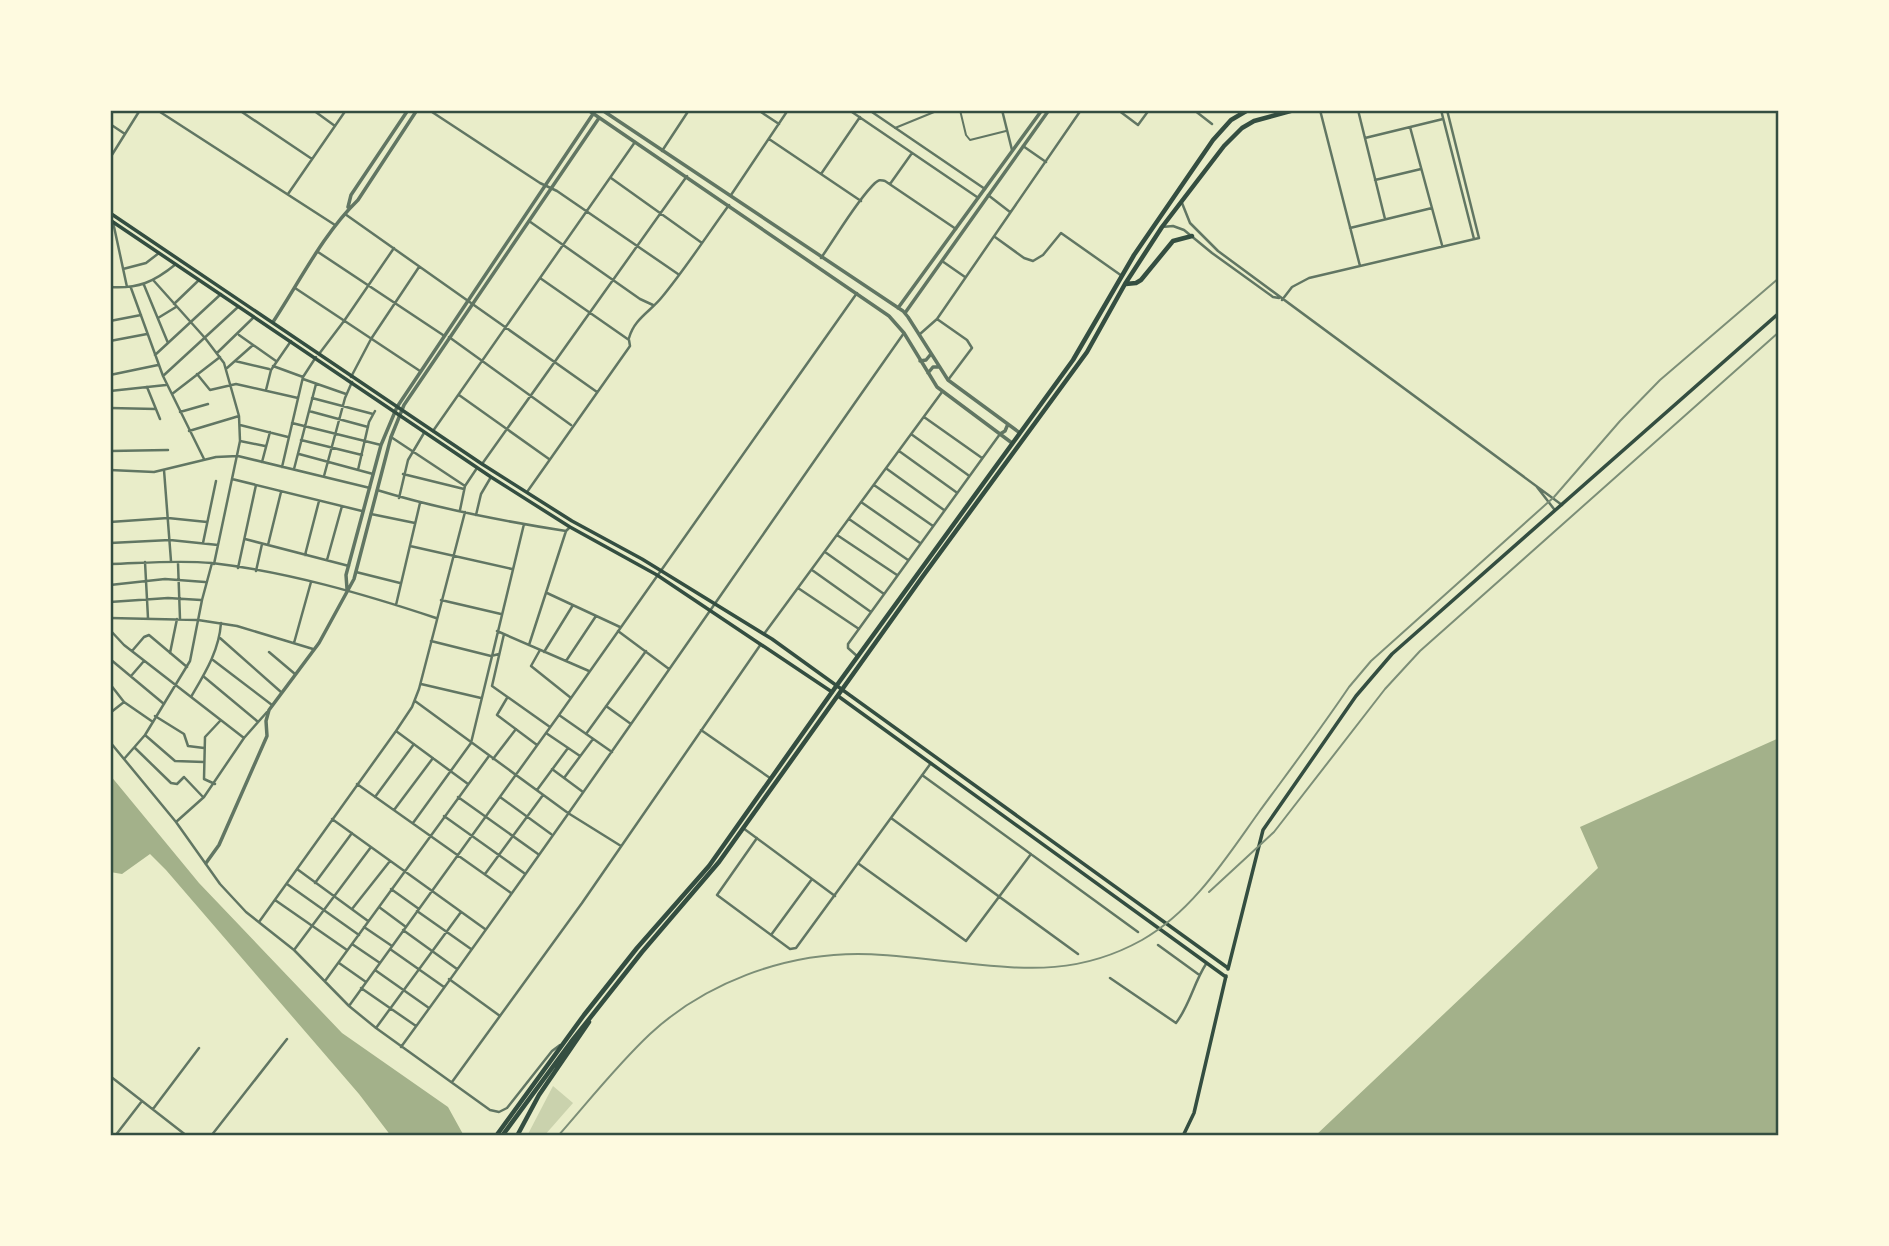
<svg xmlns="http://www.w3.org/2000/svg" width="1889" height="1246" font-family="'Work Sans',sans-serif">
	<style>
		.green { fill: #cad2ad }
		.water { fill: #a3b18a }
		.lines { fill: none; stroke-linecap: round; stroke-linejoin: round }
		.service { stroke: #617663; stroke-width: 2 }
		.minor { stroke: #617663; stroke-width: 2.5 }
		.tertiary { stroke: #617663; stroke-width: 3.5 }
		.secondary { stroke: #344e41; stroke-width: 3.5 }
		.trunk { stroke: #344e41; stroke-width: 4.5 }
		.rail { stroke: #7c8e77; stroke-width: 2 }
		.neatline { fill: none; stroke: #344e41; stroke-width: 2.5 }
	</style>
	<rect width="100%" height="100%" fill="#e9edc9"/>
	<path class="green" d="M553,1086L573,1103L544,1136H527Z"/>
	<path class="water" d="M1779,738V1136H1315L1598,868L1580,827Z
		M110,775L199,883L342,1033L448,1107L464,1136H391L359,1094L166,870L150,854L122,874L110,872Z"/>
	<g class="lines">
		<path class="service" d="M960,110L966,135L970,140L1006,131
			M895,128L939,110"/>
		<path class="minor" d="M157,110L335,225
			M239,110L312,159
			M313,110L335,126
			M429,110L540,183L557,191L678,274
			M758,110L779,124
			M849,110L977,197
			M869,110L985,189
			M1002,110L1012,150
			M1118,110L1138,125L1149,110
			M1194,110L1212,124
			M1320,110L1360,266
			M1358,110L1385,219
			M1441,110L1474,239
			M110,124L125,134
			M1410,127L1442,245
			M1365,138L1443,119
			M769,139L861,201
			M1023,146L1046,162
			M662,151L689,110
			M110,158L140,110
			M821,174L860,117
			M611,178L702,243
			M1375,180L1421,169
			M890,184L912,153
			M288,194L346,110
			M731,195L788,110
			M988,195L1010,212
			M1182,203L1190,223L1218,251L1562,505
			M345,214L597,392
			M529,221L640,299L653,305
			M113,222L127,287
			M1162,227L1173,226L1184,230L1212,253L1273,297L1279,298
			M1350,228L1432,208
			M995,237L1024,258L1033,261L1043,255L1061,233L1122,276
			M318,252L443,335
			M821,258C836,237 857,200 875,183C880,179 880,180 885,181L956,229
			M942,261L965,277
			M123,269L146,263L159,253
			M154,281L205,338L224,363L239,416L240,441L214,564
			M144,285L168,343
			M110,287C138,289 154,282 176,264
			M131,288L163,376L204,459
			M295,288L420,371
			M1282,300L1292,287L1309,278L1479,238L1447,110
			M174,304L199,280
			M158,318L176,307
			M937,319L967,340L972,348L948,380
			M110,321L141,315
			M920,334L937,319L1081,110
			M239,335L276,361
			M449,337L571,425
			M629,338C634,319 651,311 662,297C686,268 707,235 729,205
			M110,341L147,334
			M217,353L254,317
			M319,354L344,321L394,248
			M155,355L221,294
			M235,361L269,369
			M273,366L303,377
			M227,368L253,345
			M197,374L210,390L236,384L298,398
			M110,375L158,365
			M163,376L238,307
			M351,377L371,339L419,267
			M303,379L346,394
			M147,387L160,419
			M266,390L271,370L291,341
			M110,391L166,385
			M172,394L220,357
			M459,395L549,459
			M312,398L373,414
			M110,408L156,409
			M309,411L368,427
			M180,412L208,404
			M924,417L982,458
			M292,423L381,445
			M240,425L288,437
			M189,431L239,416
			M433,431L635,142
			M911,434L968,475
			M391,437L465,486
			M301,440L362,455
			M240,441L265,446
			M110,451L168,450
			M899,451L956,492
			M299,454L373,474
			M262,462L270,432
			M482,464L687,176
			M282,467L303,377L316,357
			M294,469L316,384
			M887,469L944,510
			M110,470L154,472L216,457L238,456L370,488
			M164,470L171,561
			M358,470L369,422L375,411
			M403,474L464,489
			M324,476L345,398L352,382
			M232,479L362,511
			M874,485L933,526
			M1537,487L1554,509
			M377,490C439,509 502,521 566,531L570,527
			M527,492L630,346L629,340L540,278
			M399,498L408,460L424,433
			M861,502L920,543
			M460,510L465,486L477,468
			M371,514L415,523
			M476,515L481,494L491,477
			M849,519L908,560
			M110,522L168,518L207,522
			M837,535L897,575
			M245,539L349,566
			M110,543L170,540L218,545
			M203,543L216,481
			M268,545L281,492
			M410,546L512,569
			M825,552L884,594
			M305,555L319,501
			M327,560L342,506
			M145,562L148,618
			M178,563L180,619
			M110,564C144,563 178,560 212,563C288,572 364,594 436,618
			M238,568L256,485
			M812,570L871,612
			M256,571L262,544
			M356,572L400,583
			M110,585L165,579L205,582
			M798,588L859,629
			M547,593L620,627
			M441,600L501,614
			M110,602L168,598L201,600
			M396,605L420,503
			M110,618L198,620L237,626L313,649
			M110,630L124,645L244,738
			M497,631L589,671
			M618,631L669,669
			M504,634L492,686L550,727
			M764,634L942,392
			M220,638L281,692
			M431,641L491,656L499,654
			M294,643L311,582
			M529,645L566,531
			M540,650L531,666L571,698
			M132,651L144,637L149,635L187,667
			M269,652L295,674
			M544,652L573,605
			M170,653L177,619
			M857,656L848,648V644L1000,434
			M110,659L164,704
			M213,660L272,705
			M566,661L596,616
			M131,676L144,661
			M203,676L257,721
			M110,684L124,702L153,722
			M421,684L481,698
			M191,697C205,673 219,651 221,623
			M507,698L497,715L537,745
			M415,701L568,813L621,846
			M606,706L631,724
			M110,713L124,702
			M559,715L612,752
			M155,716L184,734L188,746L204,748
			M701,730L770,778
			M396,731L468,784
			M546,733L580,756
			M586,734L646,651
			M145,735L175,761L204,762
			M110,742L176,822L220,884L246,912L294,950L349,1006L376,1028L490,1110L499,1112L507,1108L552,1051L560,1045
			M135,748L171,783L177,784L184,777L203,797
			M124,759L145,735L190,661L202,600L212,563
			M493,759L516,729
			M552,769L583,792
			M922,775L1138,932
			M564,778L593,739
			M215,784L204,779L205,737L220,721
			M357,784L511,893
			M537,790L568,748
			M375,797L414,744
			M458,797L538,854
			M500,797L551,834
			M394,810L433,758
			M444,816L524,873
			M891,818L1078,954
			M332,819L485,929
			M176,822L204,797L244,738L267,712
			M413,823L471,743L524,524
			M743,828L835,896
			M757,838L717,895L790,949L796,948L931,763
			M859,864L966,941L1031,854
			M297,869L368,921
			M485,874L543,795
			M315,883L352,833
			M287,884L359,935
			M391,889L419,909
			M275,900L347,950
			M379,907L406,927
			M352,909L390,861
			M417,911L471,949
			M259,922L396,731L412,707L419,689L465,512
			M364,927L392,946
			M403,930L457,969
			M771,935L812,879
			M352,944L380,963
			M1158,945L1198,974
			M390,949L444,987
			M294,950L371,847
			M339,963L366,982
			M375,970L429,1008
			M1110,978L1176,1023C1190,1005 1194,982 1206,964
			M449,979L500,1016
			M325,981L489,756
			M361,988L416,1026
			M349,1006L559,715L857,293
			M376,1028L461,912
			M401,1047C573,812 736,571 904,333
			M110,1076L187,1136
			M452,1082L582,903L761,644
			M153,1109L199,1048
			M115,1136L142,1101
			M211,1136L287,1039"/>
		<path class="tertiary" d="M588,110L889,316L904,333L937,387L1012,443
			M602,110L903,311L908,317L948,380L1020,433
			M348,207L351,195L408,110
			M898,308L1042,110
			M905,313L1049,110
			M273,322C300,281 323,234 358,200L417,110
			M920,361L926,360L931,354
			M928,373L933,367H939
			M1000,434L1005,431L1008,424
			M347,589L346,575L381,445L397,407L593,114
			M206,863L219,845L267,736L266,721L269,710L319,643L354,579L391,437L404,405L599,118"/>
		<path class="secondary" d="M110,213L482,464L572,521L642,559L772,639L1228,968
			M110,220L491,477L570,527L657,575L832,692
			M838,696L1226,977
			M1228,969L1263,830L1356,696L1392,654L1779,313
			M1183,1136L1194,1113L1226,976"/>
		<path class="trunk" d="M1126,284L1136,283L1141,280L1173,241L1192,236
			M496,1136L584,1015L637,948L709,866L837,685L1073,360L1134,255L1213,140L1231,120L1248,110
			M502,1136L571,1042L642,952L719,862L923,576L1087,352L1125,284L1162,227L1224,146L1242,128L1254,121L1294,110
			M517,1136L539,1095L589,1022"/>
		<path class="rail" d="M1209,892L1274,832L1385,689L1420,651L1779,332
			M558,1136C588,1102 617,1065 650,1034C705,983 783,954 858,954C893,954 928,960 963,963C1030,970 1081,974 1142,940C1193,911 1226,858 1259,812C1289,771 1320,730 1349,687L1371,661L1554,497L1620,421L1660,380L1779,278"/>
	</g>
	<rect width="1889" height="1246" fill="none" stroke="#fefae0" stroke-width="224"/>
	<rect x="112" y="112" width="1665" height="1022" class="neatline"/>
</svg>
